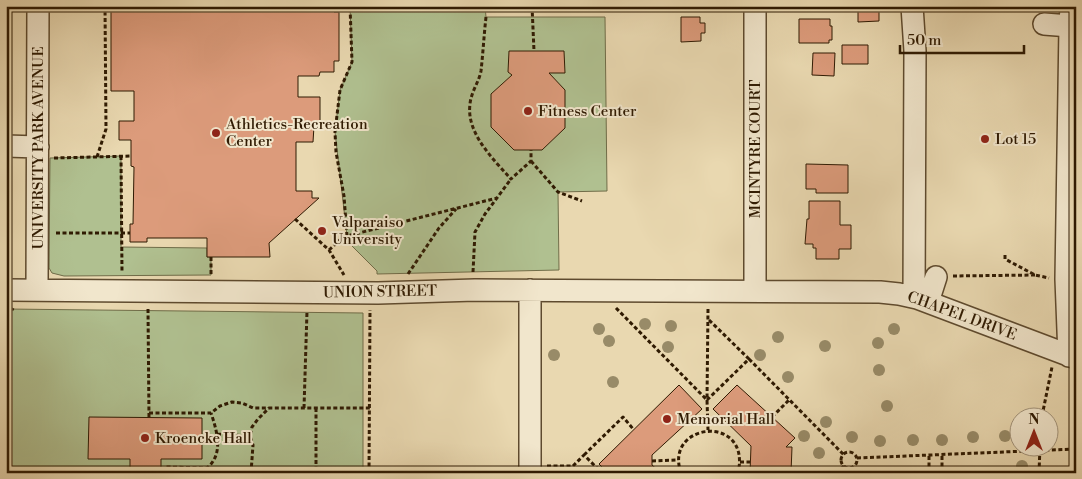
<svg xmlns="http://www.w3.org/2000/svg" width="1082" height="479" font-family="'Libre Bodoni',serif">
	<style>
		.green { fill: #b0c090; stroke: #706d49 }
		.building { fill: #dc9b7b; stroke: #2f1a02 }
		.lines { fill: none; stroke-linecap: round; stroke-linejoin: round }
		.minor-casing { stroke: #5e4a2e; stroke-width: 24 }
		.path { stroke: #2f1a02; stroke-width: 3; stroke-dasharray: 4 2.5; stroke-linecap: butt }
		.minor { stroke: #f1e6cc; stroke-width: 21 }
		.tree { fill: #988b68 }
		.poi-dot { fill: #8f2418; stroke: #f1e6cc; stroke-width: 2 }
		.labels { text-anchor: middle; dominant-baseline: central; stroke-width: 4; stroke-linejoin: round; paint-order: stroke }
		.poi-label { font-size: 15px; fill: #2f1a02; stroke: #f1e6cc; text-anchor: start }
		.street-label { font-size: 15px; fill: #2f1a02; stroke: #f1e6cc }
	</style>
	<rect width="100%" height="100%" fill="#e9d8b0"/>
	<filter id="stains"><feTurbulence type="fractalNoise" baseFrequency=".004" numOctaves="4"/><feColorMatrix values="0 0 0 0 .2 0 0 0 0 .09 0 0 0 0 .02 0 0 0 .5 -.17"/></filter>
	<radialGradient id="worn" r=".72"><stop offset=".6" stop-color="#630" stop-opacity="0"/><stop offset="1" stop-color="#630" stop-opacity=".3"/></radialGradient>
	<path class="green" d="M350,6H485L486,17H605L607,191L558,192L559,270L377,274V271L343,237L347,236L335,132L340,90L352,62Z
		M121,156V247L207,248V257H211V275L64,276L52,273L49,268L50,158Z
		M6,309L363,313V473H6Z"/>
	<path class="building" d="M111,6H334V12H339V61H334V72H320L319,76H298V97H320V126H314L313,142H296V191H312V198H319L269,243L270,257H207V238H147V242H130V224H133L134,167L131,166V140H119V121H134V91H111Z
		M858,9H879V21L858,22Z
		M681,17H700V23H705V33H701V41L681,42Z
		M799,19H830V26H832V40H829V43H799Z
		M842,45H868V64H842Z
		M509,51H564L565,73H549L565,90V128L542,150H514L491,127V94L512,75L508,72Z
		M813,53H835L834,76L812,75Z
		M806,164L848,165V193H816V189H806Z
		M809,201H840V225H851V249H839V259H816V248H813V244H805L807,219H809Z
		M679,385L702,409L652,455V465L661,473H608L599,464Z
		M737,385L795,438L786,447H792L791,473H750L751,446L713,409Z
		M89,417L202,418V459H161V473H130V459H88Z"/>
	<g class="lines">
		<defs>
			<path id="minor" d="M912,6L915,51L914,297
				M1044,24L1070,26L1071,6
				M6,146L38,147
				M6,290L378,293L475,290L880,292L899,294L917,298L1076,358
				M37,290L38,6
				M530,290V473
				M755,291V6
				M928,302L936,277
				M1069,356L1066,279L1070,26H1076"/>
		</defs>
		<use href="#minor" class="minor-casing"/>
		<path class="path" d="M532,6L534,51
			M486,17C484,35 483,53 481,71C479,82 471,92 470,104C466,133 493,159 511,179L531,161V150
			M121,156L122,273
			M97,157L106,129L105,6
			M54,158L131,156
			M531,161L558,192L582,201
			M295,219L329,250L344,275
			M56,233H130
			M347,236L344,196L336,152L335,132L340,90L352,62L350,6
			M329,250L343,237L497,198
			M1005,255V259L1035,275L1049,278
			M473,272L475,232L485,214L511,179
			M211,274V257
			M408,274L439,228L456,209
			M953,276L1035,275
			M616,308L707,400L708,430
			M148,309L149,418
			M708,309L707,400L749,359L708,319
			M6,322L13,308
			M6,334L9,358L6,371
			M749,359L844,455
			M304,408L307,311
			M316,408V473
			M149,413H211L220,406L232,402L242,403L253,408H370
			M1042,416L1052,367
			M772,417L789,400
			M217,434L250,436
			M841 460a8 8 0 1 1 16 0a8 8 0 1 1-16 0Z
			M584,455L623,417L634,430
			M857,458L1076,449
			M652,461L678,460
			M740,462H750
			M547,466H573L584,455L602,473
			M166,473V467L207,468C224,454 217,431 211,413
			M251,473L253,445L250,436L252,427L258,419L269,408
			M369,473L370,310
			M681,473C663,422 752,413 738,473
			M837,473L844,466
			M929,473V455
			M942,473V454
			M1039,473L1040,446"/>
		<use href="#minor" class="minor"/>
	</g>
	<g class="tree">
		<circle cx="645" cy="324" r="6"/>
		<circle cx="671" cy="326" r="6"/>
		<circle cx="599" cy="329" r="6"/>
		<circle cx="894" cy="329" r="6"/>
		<circle cx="778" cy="337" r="6"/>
		<circle cx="609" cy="341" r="6"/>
		<circle cx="878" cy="343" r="6"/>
		<circle cx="825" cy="346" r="6"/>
		<circle cx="668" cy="347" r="6"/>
		<circle cx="554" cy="355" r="6"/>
		<circle cx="760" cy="355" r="6"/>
		<circle cx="879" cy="370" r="6"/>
		<circle cx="788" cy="377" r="6"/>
		<circle cx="613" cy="382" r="6"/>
		<circle cx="887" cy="406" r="6"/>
		<circle cx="826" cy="422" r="6"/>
		<circle cx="804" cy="436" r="6"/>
		<circle cx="1005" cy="436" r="6"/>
		<circle cx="852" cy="437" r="6"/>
		<circle cx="973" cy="437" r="6"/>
		<circle cx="913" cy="440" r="6"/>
		<circle cx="942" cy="440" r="6"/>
		<circle cx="880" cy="441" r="6"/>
		<circle cx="819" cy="453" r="6"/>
		<circle cx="1022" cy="466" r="6"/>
	</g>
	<g class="poi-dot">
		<circle cx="528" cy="111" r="5"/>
		<circle cx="216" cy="133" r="5"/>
		<circle cx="985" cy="139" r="5"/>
		<circle cx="322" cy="231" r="5"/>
		<circle cx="667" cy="419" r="5"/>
		<circle cx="145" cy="438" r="5"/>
	</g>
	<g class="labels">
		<g class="poi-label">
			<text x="538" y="111">Fitness Center</text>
			<text x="226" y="124">Athletics-Recreation<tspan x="226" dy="17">Center</tspan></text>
			<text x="995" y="139">Lot 15</text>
			<text x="332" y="222">Valparaiso<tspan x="332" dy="17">University</tspan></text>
			<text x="677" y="419">Memorial Hall</text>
			<text x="155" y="438">Kroencke Hall</text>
		</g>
		<g class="street-label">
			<text transform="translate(38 148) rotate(-90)">UNIVERSITY PARK AVENUE</text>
			<text transform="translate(755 149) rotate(-90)">MCINTYRE COURT</text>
			<text transform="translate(380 292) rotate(-1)">UNION STREET</text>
			<text transform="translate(962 316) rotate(20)">CHAPEL DRIVE</text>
		</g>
	</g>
	<rect width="1082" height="479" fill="none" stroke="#e9d8b0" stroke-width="25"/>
	<rect x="8" y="8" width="1067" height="464" fill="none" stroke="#2f1a02" stroke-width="2.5"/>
	<rect x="12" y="12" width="1057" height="454" fill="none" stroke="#2f1a02"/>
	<g transform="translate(1034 432)"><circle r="24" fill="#f1e6cc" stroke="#a3947b"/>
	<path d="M0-4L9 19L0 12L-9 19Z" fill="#8f2418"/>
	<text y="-8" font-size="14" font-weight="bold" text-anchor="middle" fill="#2f1a02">N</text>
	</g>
	<path d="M900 45v8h124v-8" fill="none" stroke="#2f1a02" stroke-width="2.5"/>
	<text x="907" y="45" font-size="15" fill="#2f1a02" stroke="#f1e6cc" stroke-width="4" paint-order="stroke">50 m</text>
	<rect width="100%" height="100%" filter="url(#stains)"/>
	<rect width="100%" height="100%" fill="url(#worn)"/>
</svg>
